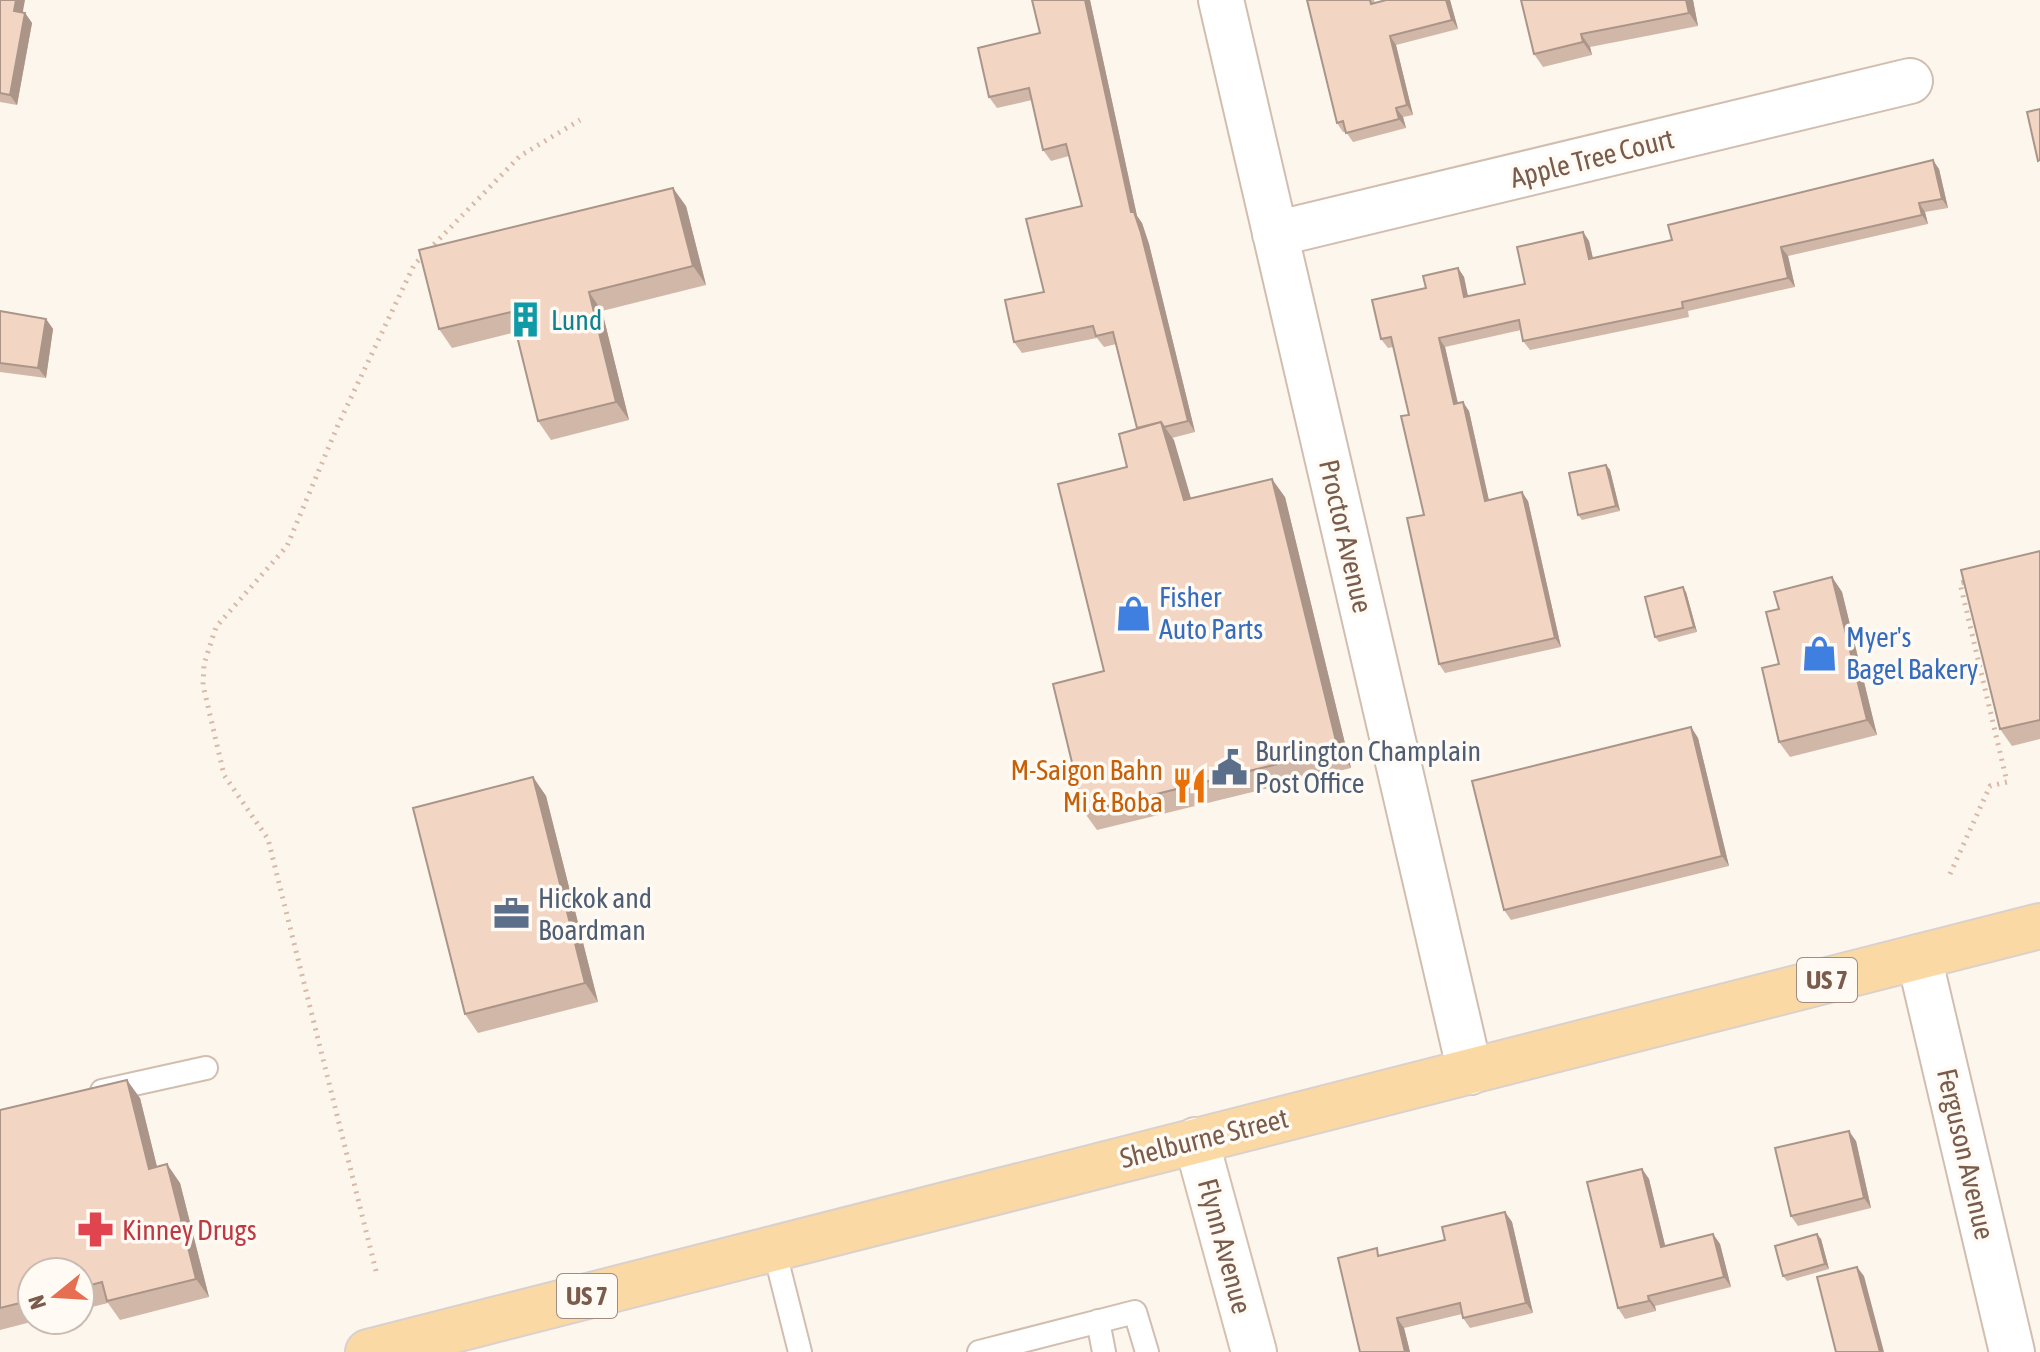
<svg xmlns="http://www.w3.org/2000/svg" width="2040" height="1352" font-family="'Asap Condensed',sans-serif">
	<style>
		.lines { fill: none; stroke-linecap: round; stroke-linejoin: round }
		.lane-casing { stroke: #d1beb0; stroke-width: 26 }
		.street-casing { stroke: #d1beb0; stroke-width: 48 }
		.secondary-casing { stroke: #d6c0b0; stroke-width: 48 }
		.primary-casing { stroke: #dad1cd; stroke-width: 48 }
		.path { stroke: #d9b8a5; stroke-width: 5; stroke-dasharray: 2 6; stroke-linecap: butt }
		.lane { stroke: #fff; stroke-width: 22 }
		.street { stroke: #fff; stroke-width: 44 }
		.secondary { stroke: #fff; stroke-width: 44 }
		.primary { stroke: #fbd9a5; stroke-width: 44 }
		.wall { fill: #d1b7a8 }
		.shaded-wall { fill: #aa9588 }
		.building { fill: #f3d5c3; stroke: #aa9588; stroke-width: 2 }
		.labels { text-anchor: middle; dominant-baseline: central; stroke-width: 7; stroke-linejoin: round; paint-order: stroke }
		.shield { fill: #fffaf3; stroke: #a28b7f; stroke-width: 2 }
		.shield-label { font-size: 26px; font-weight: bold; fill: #7a5c4d }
		.street-label { font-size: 28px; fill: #7a5c4d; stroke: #fffaf3 }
		.culture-label { font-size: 28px; fill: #0d838f; stroke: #fffaf3; text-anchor: start }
		.shop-label { font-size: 28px; fill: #366cbe; stroke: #fffaf3; text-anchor: start }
		.service-label { font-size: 28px; fill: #4e5e75; stroke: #fffaf3; text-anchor: start }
		.food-label { font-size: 28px; fill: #c56008; stroke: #fffaf3; text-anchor: end }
		.health-label { font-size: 28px; fill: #be3a42; stroke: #fffaf3; text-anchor: start }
	</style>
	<rect width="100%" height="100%" fill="#fdf6ec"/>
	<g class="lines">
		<defs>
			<path id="lane" d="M102,1091L206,1068
				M774,1249L800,1352
				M1098,1321L1104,1352
				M979,1352L1135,1312L1147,1352"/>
			<path id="street" d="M1221,0L1470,1072
				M1275,234L1910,81
				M1919,957L2012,1352"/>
			<path id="secondary" d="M1196,1140L1254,1352"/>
			<path id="primary" d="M368,1352L2040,926"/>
		</defs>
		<use href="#lane" class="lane-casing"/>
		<use href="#street" class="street-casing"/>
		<use href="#secondary" class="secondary-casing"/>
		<use href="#primary" class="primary-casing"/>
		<path class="path" d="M1950,874L1990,786L2007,782L1960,583L1969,581
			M376,1271L268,839L224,775L203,685L204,664L216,627L287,546L338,425L414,265L520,156L580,120"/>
		<use href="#lane" class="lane"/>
		<use href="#street" class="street"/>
		<use href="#secondary" class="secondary"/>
		<use href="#primary" class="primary"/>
	</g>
	<path class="wall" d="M0,0L25,13L32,23L17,105L0,102Z
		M1032,0H1090L1137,216L1142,223L1149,244L1195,432L1172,438L1191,499L1285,497L1351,768L1097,830L1084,812L1104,671L1127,467L1137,428L1116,344L1104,347L1097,338L1022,353L1014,342L1044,292L1082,206L1069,156L1051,161L1043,150L1032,100L997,108L989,97L1040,33Z
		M1307,0H1374L1375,3L1386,0H1450L1458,29L1396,45L1413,115L1403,117L1406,128L1353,142L1346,132H1343L1337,123Z
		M1521,0H1693L1698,26L1590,47L1592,55L1543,67L1534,54Z
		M1939,169L1948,208L1925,212L1928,224L1788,256L1795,287L1688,311L1689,317L1530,350L1523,341L1521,330L1445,347L1458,403L1469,411L1489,500L1528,501L1561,647L1445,673L1439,664L1424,515L1409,415L1393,347L1388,348L1381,339L1426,288L1458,268L1464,277L1468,296L1525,284L1583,232L1589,241L1593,258L1672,240Z
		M686,206L706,285L602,311L629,420L551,440L538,421L516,332L452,348L439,329Z
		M0,311L46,319L53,329L46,378L0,372Z
		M1606,465L1610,470L1620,511L1582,520L1578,515Z
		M2040,551V739L2012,746L2000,729Z
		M1832,577L1842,592L1877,735L1790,757L1779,742V609Z
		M1686,592L1697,632L1659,642L1655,637Z
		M1691,727L1698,738L1729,866L1511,920L1504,910Z
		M533,777L546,796L598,1002L478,1033L465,1014Z
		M140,1098L157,1167L180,1183L209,1297L120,1320L108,1303L80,1310V1272H32V1320H39L0,1330V1110Z
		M1856,1141L1871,1208L1798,1226L1791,1216Z
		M1642,1169L1649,1179L1665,1246L1713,1234L1720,1244L1731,1287L1655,1306L1656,1311L1625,1319L1618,1308Z
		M1505,1212L1512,1222L1533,1313L1470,1328L1463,1318L1462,1314L1404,1328L1410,1352H1360L1381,1255L1445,1240Z
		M1821,1239L1829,1269L1787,1281L1783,1276Z"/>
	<path class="shaded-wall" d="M16,0H25L21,22L14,11Z
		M1085,0H1090L1137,216L1142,223L1149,244L1195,432L1188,421L1131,212Z
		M1446,0H1450L1458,29L1452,20Z
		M1686,0H1693L1698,26L1689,13Z
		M25,13L32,23L17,105L10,95Z
		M1581,34L1590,47L1592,55L1583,42Z
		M1390,36L1396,45L1413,115L1407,105Z
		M1396,108L1403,117L1406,128L1399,119Z
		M1933,160L1939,169L1948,208L1942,199Z
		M673,188L686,206L706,285L693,266Z
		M1919,203L1925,212L1928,224L1922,215Z
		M1583,232L1589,241L1595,268L1589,259Z
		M1781,247L1788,256L1795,287L1788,278Z
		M1458,268L1464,277L1470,306L1464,297Z
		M589,292L602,311L629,420L616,402Z
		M46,319L53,329L46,378L38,368Z
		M1439,338L1445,347L1460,413L1454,404Z
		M1463,402L1469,411L1491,510L1485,501Z
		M1161,422L1174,440L1197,519L1184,500Z
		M1606,465L1610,470L1620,511L1616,506Z
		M1272,479L1285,497L1351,768L1338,749Z
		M1522,492L1528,501L1561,647L1555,638Z
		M1832,577L1842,592L1877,735L1867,720Z
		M1683,587L1686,592L1697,632L1694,627Z
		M1691,727L1698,738L1729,866L1722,856Z
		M533,777L546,796L598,1002L585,983Z
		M127,1080L140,1098L162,1187L149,1169Z
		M1849,1131L1856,1141L1871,1208L1864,1198Z
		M167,1164L180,1183L209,1297L196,1279Z
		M1642,1169L1649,1179L1668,1257L1661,1247Z
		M1505,1212L1512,1222L1533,1313L1526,1303Z
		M1713,1234L1720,1244L1731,1287L1724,1277Z
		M1817,1234L1821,1239L1829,1269L1825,1264Z
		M1857,1267L1864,1276L1884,1352H1880Z
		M1648,1296L1655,1306L1656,1311L1649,1301Z
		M1397,1318L1404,1328L1410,1352H1405Z"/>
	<path class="building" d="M0,0H16L14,11L25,13L10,95L0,93Z
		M1032,0H1085L1131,212H1134L1141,233L1188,421L1164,427L1161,422L1137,428L1113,332L1096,336L1093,326L1014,342L1005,300L1044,292L1026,219L1082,206L1066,144L1043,150L1029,88L989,97L978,48L1040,33Z
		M1307,0H1370L1371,4L1386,0H1446L1452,20L1390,36L1407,105L1396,108L1399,119L1346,133L1343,121L1337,123Z
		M1521,0H1686L1689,13L1581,34L1583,42L1534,54Z
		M2040,109V160L2038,161L2027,112Z
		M1933,160L1942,199L1919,203L1922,215L1781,247L1788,278L1682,302L1683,308L1523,341L1519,320L1439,338L1454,404L1463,402L1485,501L1522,492L1555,638L1439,664L1407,518L1424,515L1401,416L1409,415L1391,337L1381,339L1372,300L1426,288L1423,276L1458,268L1464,297L1525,284L1517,247L1583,232L1589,259L1672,240L1668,225Z
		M673,188L693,266L589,292L616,402L538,421L511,312L439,329L419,250Z
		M0,311L46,319L38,368L0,363Z
		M1161,422L1184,500L1272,479L1338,749L1084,812L1053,684L1104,671L1058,484L1127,467L1119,434Z
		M1606,465L1616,506L1578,515L1569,473Z
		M2040,551V720L2000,729L1961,570Z
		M1832,577L1867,720L1779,742L1762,668L1779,664L1766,612L1779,609L1774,592Z
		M1683,587L1694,627L1655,637L1645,597Z
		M1691,727L1722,856L1504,910L1472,781Z
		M533,777L585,983L465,1014L413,808Z
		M127,1080L149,1169L167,1164L196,1279L107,1301L102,1282L80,1288V1272H32V1300L0,1308V1110Z
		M1849,1131L1864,1198L1791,1216L1775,1148Z
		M1642,1169L1661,1247L1713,1234L1724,1277L1648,1296L1649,1301L1618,1308L1587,1182Z
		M1505,1212L1526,1303L1463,1318L1460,1303L1397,1318L1405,1352H1360L1338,1258L1377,1248L1378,1256L1445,1240L1442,1227Z
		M1817,1234L1825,1264L1783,1276L1775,1246Z
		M1857,1267L1880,1352H1836L1817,1277Z"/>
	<defs>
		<symbol id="building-bare" viewBox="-9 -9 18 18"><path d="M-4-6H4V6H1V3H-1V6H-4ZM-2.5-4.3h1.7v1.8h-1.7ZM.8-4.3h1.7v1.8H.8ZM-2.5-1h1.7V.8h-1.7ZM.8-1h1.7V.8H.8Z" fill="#0f9aa8" stroke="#fffaf3" stroke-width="2.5" paint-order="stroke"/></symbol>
		<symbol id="shop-bare" viewBox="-9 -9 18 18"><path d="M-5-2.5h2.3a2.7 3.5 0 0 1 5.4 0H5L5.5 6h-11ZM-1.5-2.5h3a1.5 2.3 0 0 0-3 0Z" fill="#3f7fe0" stroke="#fffaf3" stroke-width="2.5" paint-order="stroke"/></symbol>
		<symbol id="civic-bare" viewBox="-9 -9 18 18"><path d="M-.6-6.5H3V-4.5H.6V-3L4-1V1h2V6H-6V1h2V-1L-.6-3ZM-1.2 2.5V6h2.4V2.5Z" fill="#5c6f8a" stroke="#fffaf3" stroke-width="2.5" paint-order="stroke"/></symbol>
		<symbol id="restaurant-bare" viewBox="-9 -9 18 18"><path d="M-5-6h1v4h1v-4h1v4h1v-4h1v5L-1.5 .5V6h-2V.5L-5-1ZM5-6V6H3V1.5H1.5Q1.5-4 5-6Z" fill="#e8710a" stroke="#fffaf3" stroke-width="2.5" paint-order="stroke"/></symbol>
		<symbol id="office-bare" viewBox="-9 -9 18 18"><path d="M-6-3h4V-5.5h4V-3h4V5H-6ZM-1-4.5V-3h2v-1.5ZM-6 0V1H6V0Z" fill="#5c6f8a" stroke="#fffaf3" stroke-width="2.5" paint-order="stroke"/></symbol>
		<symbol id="pharmacy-bare" viewBox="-9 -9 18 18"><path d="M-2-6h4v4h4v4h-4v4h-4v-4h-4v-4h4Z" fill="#e0444e" stroke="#fffaf3" stroke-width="2.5" paint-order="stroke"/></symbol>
	</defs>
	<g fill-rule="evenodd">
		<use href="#building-bare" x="500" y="294" width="51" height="51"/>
		<use href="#shop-bare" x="1108" y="588" width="51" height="51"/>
		<use href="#shop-bare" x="1794" y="628" width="51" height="51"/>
		<use href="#civic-bare" x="1204" y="742" width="51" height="51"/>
		<use href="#restaurant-bare" x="1164" y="760" width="51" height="51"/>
		<use href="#office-bare" x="486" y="888" width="51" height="51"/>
		<use href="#pharmacy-bare" x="70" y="1204" width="51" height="51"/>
	</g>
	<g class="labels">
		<g class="shield">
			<rect x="1797" y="958" width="60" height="44" rx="6"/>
			<rect x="557" y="1274" width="60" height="44" rx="6"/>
		</g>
		<g class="shield-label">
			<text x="1827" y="980">US 7</text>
			<text x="587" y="1296">US 7</text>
		</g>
		<g class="street-label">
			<text transform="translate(1592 158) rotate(-14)">Apple Tree Court</text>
			<text transform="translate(1346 536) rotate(77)">Proctor Avenue</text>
			<text transform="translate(1204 1138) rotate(-14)">Shelburne Street</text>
			<text transform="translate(1966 1154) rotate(77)">Ferguson Avenue</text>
			<text transform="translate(1225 1246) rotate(75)">Flynn Avenue</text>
		</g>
		<g class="culture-label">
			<text x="551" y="320">Lund</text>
		</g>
		<g class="shop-label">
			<text x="1159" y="597">Fisher<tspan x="1159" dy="32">Auto Parts</tspan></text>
			<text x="1846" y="637">Myer's<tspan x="1846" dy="32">Bagel Bakery</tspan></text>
		</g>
		<g class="service-label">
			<text x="1255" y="751">Burlington Champlain<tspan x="1255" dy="32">Post Office</tspan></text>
			<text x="538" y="898">Hickok and<tspan x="538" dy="32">Boardman</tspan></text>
		</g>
		<g class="food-label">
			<text x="1163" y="770">M-Saigon Bahn<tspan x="1163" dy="32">Mi &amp; Boba</tspan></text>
		</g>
		<g class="health-label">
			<text x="122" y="1230">Kinney Drugs</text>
		</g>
	</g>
	<g transform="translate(56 1296) rotate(252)"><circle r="38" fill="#fffaf3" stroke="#cabbb1" stroke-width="2"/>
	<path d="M0-6L14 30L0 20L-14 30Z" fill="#e76f51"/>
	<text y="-12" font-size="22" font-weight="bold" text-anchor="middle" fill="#7a5c4d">N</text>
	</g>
</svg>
